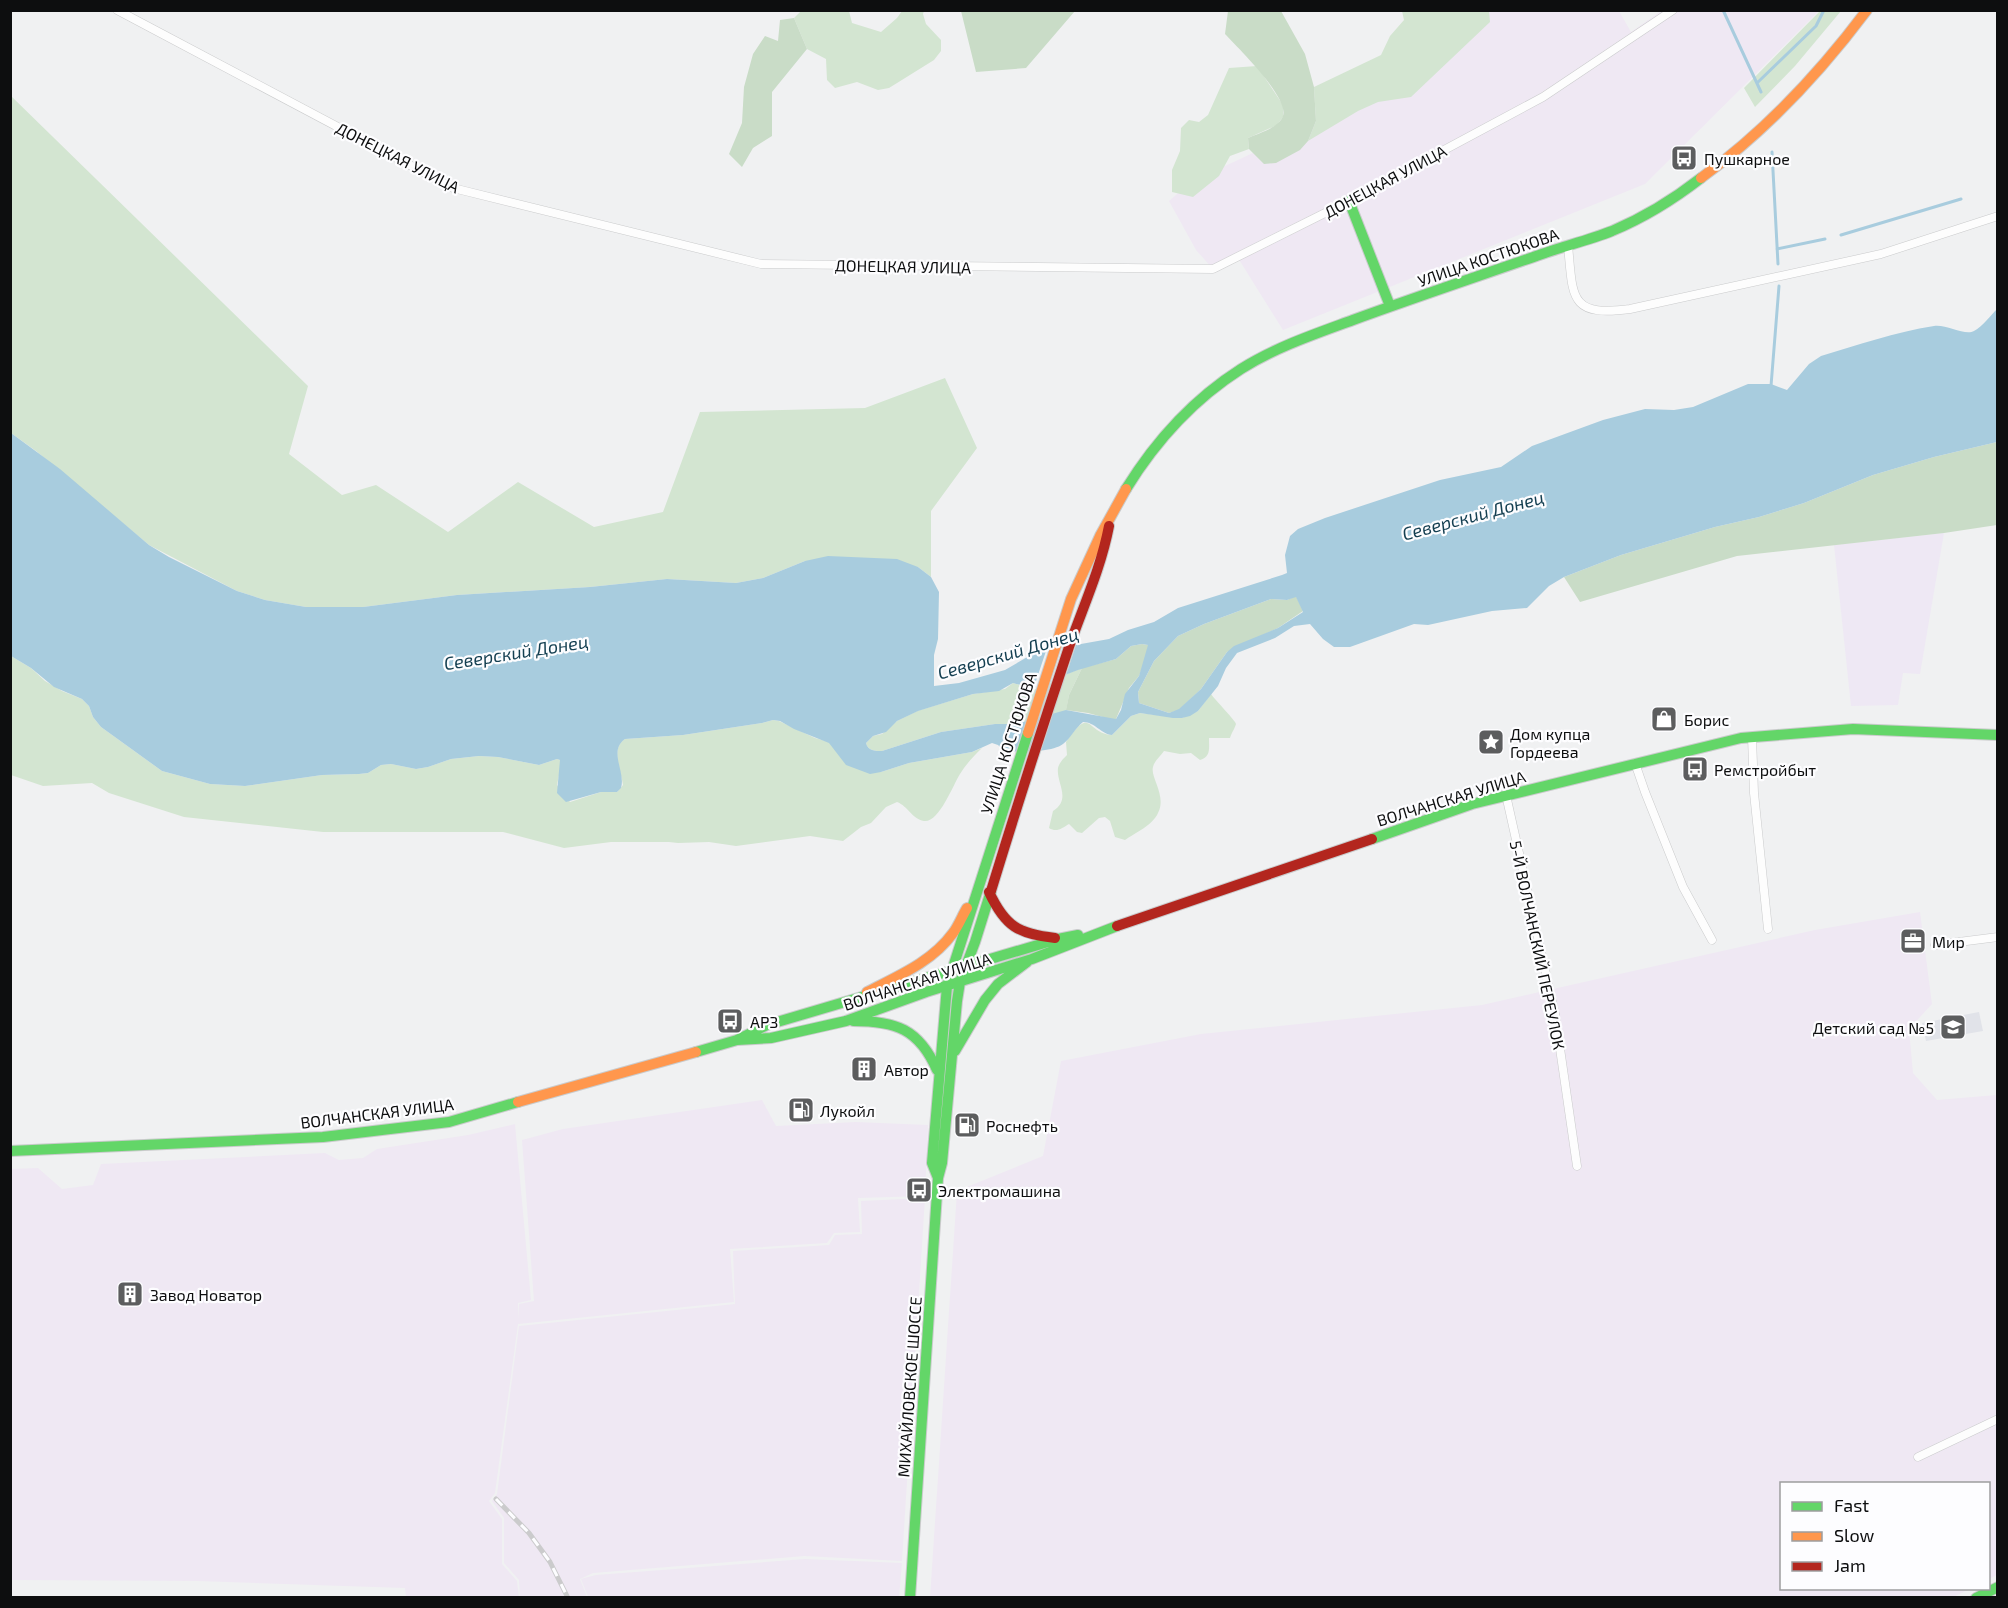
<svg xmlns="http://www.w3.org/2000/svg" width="2008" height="1608" font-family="'Exo 2',sans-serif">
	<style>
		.commercial { fill: #eee8f4 }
		.industrial { fill: #efe8f3 }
		.built { fill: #e1e3e9 }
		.green { fill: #d3e5d1 }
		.forest { fill: #c9dcc7 }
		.water { fill: #a8ccde; fill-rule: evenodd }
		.pier { fill: #f0f1f2 }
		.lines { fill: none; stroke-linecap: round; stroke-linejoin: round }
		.stream { stroke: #a8ccde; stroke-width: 3 }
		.street-casing { stroke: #cacbcc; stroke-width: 9 }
		.fast-casing { stroke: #cacbcc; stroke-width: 12 }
		.slow-casing { stroke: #cacbcc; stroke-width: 12 }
		.jam-casing { stroke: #cacbcc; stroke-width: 12 }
		.street { stroke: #fdfdfd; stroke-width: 8 }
		.fast { stroke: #63d668; stroke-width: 10 }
		.slow { stroke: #ff974d; stroke-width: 10 }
		.jam { stroke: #b3261e; stroke-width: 10 }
		.rail-casing { stroke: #cbcbcc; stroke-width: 5 }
		.rail { stroke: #fdfdff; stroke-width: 3; stroke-dasharray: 9; stroke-linecap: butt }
		.labels { text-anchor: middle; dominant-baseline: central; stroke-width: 4.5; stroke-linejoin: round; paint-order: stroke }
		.street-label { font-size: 16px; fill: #0d0e0f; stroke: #fdfdff }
		.poi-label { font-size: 16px; fill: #0d0e0f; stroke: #fdfdff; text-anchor: start }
		.water-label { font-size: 18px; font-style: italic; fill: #143f51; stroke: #fdfdff }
	</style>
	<rect width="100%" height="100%" fill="#f0f1f2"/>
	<path class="commercial" d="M1944,533L1920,674L1903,673L1898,705L1851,706L1834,545Z"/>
	<path class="industrial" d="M1491,11H1619L1631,32L1661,11H1819L1645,184L1283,330L1238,258L1213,269L1196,250L1169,201L1191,182L1432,69L1480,18Z
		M1920,912L1932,1004L1909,1029L1913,1073L1937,1100L1997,1095V1575L1989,1579L1988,1484H1782V1588L1970,1589L1951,1598H930L957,1191L1043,1156L1061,1061L1201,1034L1482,1005L1815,930Z
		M762,1100L776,1126L856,1122L928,1125L925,1196L858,1198L860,1232L834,1233L827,1243L730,1249L734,1302L518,1324L495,1493L489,1501L502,1519V1564L517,1581L519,1597H406L405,1588L198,1581L11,1580V1169L38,1168L62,1189L93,1185L101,1164L325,1153L339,1160L363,1158L377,1149L468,1135L515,1124L531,1300L518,1303V1319L519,1304L534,1301L522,1140L563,1129Z
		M925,1198L902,1561L804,1556L593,1573L580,1579L587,1597H520L519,1580L504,1563V1518L492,1501L497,1494L519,1326L735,1304L733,1251L829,1245L835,1235L862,1234L861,1201Z
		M805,1559L902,1563L899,1597H588L581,1579L596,1575Z"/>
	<path class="built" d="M1979,1012L1983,1031L1926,1041L1922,1023Z"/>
	<path class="green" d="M815,10L849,11L852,23L881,32L897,18L902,11H924L923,14L926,24L941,40V51L934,60L889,88L878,90L857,82L835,88L827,80L826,59L807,49L794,18L801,11Z
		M1402,11H1489L1490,22L1411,97L1378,102L1358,111L1308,141L1316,121L1314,87L1381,55L1390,36L1404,20Z
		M1820,11H1841L1795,66L1755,107L1744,88Z
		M1257,66L1283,105V117L1277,125L1248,138L1249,149L1230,156L1219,176L1193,197L1172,192V170L1180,151L1181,128L1189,120L1199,122L1208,115L1229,68Z
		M10,95L308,386L289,454L342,495L376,485L448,532L518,482L594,527L663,512L700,412L865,408L945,378L977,448L931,511V577L918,567L805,561L763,578L736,583L667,579L590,587L457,595L363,607H306L265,600L237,591L149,545L36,451L11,433Z
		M11,656L31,668L45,681L62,691L82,699L89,706L93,717L101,727L162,771L210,784L245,786L322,775L359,774L368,773L381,765L391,764L416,769L428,767L451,759L479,756L498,757L539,765L557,759L560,760L561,765L557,785L570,802L601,792H617L623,785C621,770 610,749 625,739L683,735L762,723L773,720L779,721L815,738L829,742L881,772L909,763L972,752L982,748C974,756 966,764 960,774C953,785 939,823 924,821C912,819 908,806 897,802L886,807L871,823L861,827L843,841L810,836L736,846L709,842L678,843L669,842H611L564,848L503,832H323L184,817L109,793L92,783L43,786L11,775Z
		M1082,668L1069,695L1066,711L1016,724H995L941,732L882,751C875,751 868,751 866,743L873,736L882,734L897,721L917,711L973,694L1005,689L1013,683L1031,688Z
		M1211,694C1215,700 1236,721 1236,724C1235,728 1231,734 1230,738H1209C1209,748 1211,757 1200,760L1191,753L1180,754L1164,751C1161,756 1154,761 1153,767C1150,777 1167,796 1158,813C1153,825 1135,833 1125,840L1115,837L1110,821L1105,817L1099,818L1082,833L1077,832L1069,824C1062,828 1057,833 1049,828L1053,811C1072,799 1056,783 1058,768C1059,763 1063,759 1067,755L1066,742C1092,704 1086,734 1112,735L1131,716L1140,713L1182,718L1198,711Z"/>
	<path class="forest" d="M961,11V10L1075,11L1026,68L976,72Z
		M1228,11H1281L1305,54L1314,87L1316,121L1308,141L1300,150L1276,163L1264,164L1249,149L1248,138C1258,133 1279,128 1283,116C1289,97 1238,48 1225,34Z
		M794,18L807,49L772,92V136L753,148L742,167L729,154L742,123L744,87L753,54L765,36L778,41L780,20Z
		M1997,442V525L1944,533L1737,556L1580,602L1564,577L1621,555L1715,527L1759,517L1804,503L1873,475L1934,457Z
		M1296,596L1303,611L1278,628L1227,652L1201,689L1179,710L1169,713L1139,703L1138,692L1154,661L1178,636L1204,624L1271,599L1287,600Z
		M1142,644L1148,645V653L1139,676L1129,688L1116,719H1110L1088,713L1066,710L1069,695L1082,668L1116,659L1131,646Z"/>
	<path class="water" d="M1997,309V442L1934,457L1873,475L1804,503L1759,517L1715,527L1621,555L1564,577L1549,586L1527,608L1492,611L1428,625L1414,624L1350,647H1334L1323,639L1310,624L1294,626L1275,638L1237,653L1226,668L1218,686L1198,711L1190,716L1182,718H1173L1140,713L1131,716L1112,735C1101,734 1095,722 1083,722C1075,728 1071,738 1063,744C1051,753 1021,751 1005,752L998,745L992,743L972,752L909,763L881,772L870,774L846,765L829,743L794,729L780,721L773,720L762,723L683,735L625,739C608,751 626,772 621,788L617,792H601L566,802L557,793L560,760L557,759L539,765L498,757L479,756L451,759L428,767L416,769L391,764L381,765L368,773L359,774L322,775L245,786L210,784L162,771L101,727L93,717L89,706L82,699L54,687L31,668L11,656V433L60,469L149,545L169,557L237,591L265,600L306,607H363L457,595L590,587L667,579L736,583L763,578L805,561L828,556L897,559L918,567L931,577L939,592L938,639L934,655V686L959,683L1005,670L1036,652L1109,639L1128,630L1154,622L1178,608L1282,575L1287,573L1285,555L1290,536L1298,529L1325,518L1440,480L1501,467L1532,446L1603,420L1645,409L1674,410L1693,407L1748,384H1771L1787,390L1809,364L1821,356C1858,345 1895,332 1934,326C1946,324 1965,336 1974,331C1983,326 1990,316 1997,309ZM1296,597L1303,612L1278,628L1234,646L1227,652L1201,689L1179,709L1169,713L1139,703L1138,692L1154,661L1178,636L1204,624L1271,599L1287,600ZM1142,644L1148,645L1139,676L1125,694L1121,710L1116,719L1066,710L1016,724H995L941,732L882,751C875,751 868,751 866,743L873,736L886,732L897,721L918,711L973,694L999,691L1013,683L1031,688L1078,670L1116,659L1131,646Z"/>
	<path class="pier" d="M1077,642L1065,678L1033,690L1047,648Z"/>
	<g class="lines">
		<path class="stream" d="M1723,10L1761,92
			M1757,83L1816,26L1824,10
			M1772,152L1778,264
			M1841,235L1961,199
			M1777,249L1825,239
			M1771,386L1779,286"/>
		<defs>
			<path id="street" d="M117,10L453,188L761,264L1213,269L1349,201L1543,97L1673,10
				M1568,245C1573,298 1569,317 1630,309L1881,254L1998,216
				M1752,737L1754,793L1768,929
				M1635,763L1645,792L1683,887L1712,940
				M1506,795L1555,1014L1577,1166
				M1935,945L1998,937
				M1918,1457L1998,1419"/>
			<path id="fast" d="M1349,201L1390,306
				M1126,489C1155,442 1194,399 1241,369C1276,347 1315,334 1353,320C1416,297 1479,276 1542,254C1565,246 1589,240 1612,231C1643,218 1674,199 1701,178
				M1372,839L1472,804L1741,738L1853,729L1998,735
				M853,1021C896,1021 919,1029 937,1070
				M737,1040L771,1038L846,1021L926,992L1032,959L1117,926
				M955,1051L985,1000L998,984L1027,962
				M696,1052L737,1040L767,1025L1058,939L1078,935
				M10,1151L323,1137L449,1122L518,1102
				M938,1178L932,1163L947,986L1028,733
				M910,1598L938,1178L942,1163L957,1001L960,982L975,942L991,891
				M1976,1598L1998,1587"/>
			<path id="slow" d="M1701,178C1766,131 1819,74 1867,10
				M1028,733L1071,599L1100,536L1126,489
				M867,992C898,976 932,962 953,933C959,925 962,916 967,908
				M518,1102L696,1052"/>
			<path id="jam" d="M991,891C1016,809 1042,728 1069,647C1083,607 1101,568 1109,526
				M989,892C1005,926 1018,934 1055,938
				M1117,926L1372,839"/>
		</defs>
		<use href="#street" class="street-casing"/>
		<use href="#fast" class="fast-casing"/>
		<use href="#slow" class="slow-casing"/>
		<use href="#jam" class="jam-casing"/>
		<use href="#street" class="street"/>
		<use href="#fast" class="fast"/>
		<use href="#slow" class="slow"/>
		<use href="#jam" class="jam"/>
		<defs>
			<path id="rail" d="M496,1499L529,1533L550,1562L568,1598"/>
		</defs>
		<use href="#rail" class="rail-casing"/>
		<use href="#rail" class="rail"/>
	</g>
	<defs>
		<symbol id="bus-square" viewBox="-11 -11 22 22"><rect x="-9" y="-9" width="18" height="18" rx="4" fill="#5c5d5e" stroke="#fdfdff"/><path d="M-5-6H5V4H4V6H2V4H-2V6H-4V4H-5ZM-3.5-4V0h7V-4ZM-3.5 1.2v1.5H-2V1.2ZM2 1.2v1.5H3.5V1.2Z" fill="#fff"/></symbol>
		<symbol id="shop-square" viewBox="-11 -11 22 22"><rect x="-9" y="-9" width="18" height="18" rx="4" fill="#5c5d5e" stroke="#fdfdff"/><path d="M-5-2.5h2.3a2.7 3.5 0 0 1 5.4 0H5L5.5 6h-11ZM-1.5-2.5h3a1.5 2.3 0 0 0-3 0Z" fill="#fff"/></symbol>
		<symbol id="sight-square" viewBox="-11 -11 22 22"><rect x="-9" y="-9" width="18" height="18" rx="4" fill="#5c5d5e" stroke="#fdfdff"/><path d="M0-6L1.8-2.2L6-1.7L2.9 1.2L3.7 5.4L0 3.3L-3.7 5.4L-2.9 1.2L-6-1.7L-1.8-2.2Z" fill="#fff"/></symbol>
		<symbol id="office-square" viewBox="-11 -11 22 22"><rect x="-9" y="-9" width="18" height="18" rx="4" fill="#5c5d5e" stroke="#fdfdff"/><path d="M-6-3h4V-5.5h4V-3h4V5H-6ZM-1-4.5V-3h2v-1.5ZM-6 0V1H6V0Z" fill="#fff"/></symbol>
		<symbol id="school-square" viewBox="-11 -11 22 22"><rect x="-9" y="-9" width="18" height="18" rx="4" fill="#5c5d5e" stroke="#fdfdff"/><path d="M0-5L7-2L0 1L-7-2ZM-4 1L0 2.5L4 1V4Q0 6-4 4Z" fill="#fff"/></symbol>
		<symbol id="building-square" viewBox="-11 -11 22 22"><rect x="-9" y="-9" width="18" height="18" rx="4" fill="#5c5d5e" stroke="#fdfdff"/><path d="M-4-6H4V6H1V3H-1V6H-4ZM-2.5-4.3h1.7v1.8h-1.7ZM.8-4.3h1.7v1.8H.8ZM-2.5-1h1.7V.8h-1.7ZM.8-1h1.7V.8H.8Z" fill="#fff"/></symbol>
		<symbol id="fuel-square" viewBox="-11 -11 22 22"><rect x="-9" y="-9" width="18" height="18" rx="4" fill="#5c5d5e" stroke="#fdfdff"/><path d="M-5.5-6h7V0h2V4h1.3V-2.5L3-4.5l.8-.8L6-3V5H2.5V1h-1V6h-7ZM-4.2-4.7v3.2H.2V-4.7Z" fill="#fff"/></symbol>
	</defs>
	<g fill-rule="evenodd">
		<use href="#bus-square" x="1669" y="143" width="30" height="30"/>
		<use href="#shop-square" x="1649" y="704" width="30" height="30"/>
		<use href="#sight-square" x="1476" y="727" width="30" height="30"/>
		<use href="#bus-square" x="1680" y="754" width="30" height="30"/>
		<use href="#office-square" x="1898" y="926" width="30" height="30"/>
		<use href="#bus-square" x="715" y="1006" width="30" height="30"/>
		<use href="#school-square" x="1938" y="1012" width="30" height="30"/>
		<use href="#building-square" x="849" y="1054" width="30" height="30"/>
		<use href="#fuel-square" x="786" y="1095" width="30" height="30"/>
		<use href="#fuel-square" x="952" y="1110" width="30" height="30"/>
		<use href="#bus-square" x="904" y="1175" width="30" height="30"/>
		<use href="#building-square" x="115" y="1279" width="30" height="30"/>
	</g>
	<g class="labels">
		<g class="street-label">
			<text transform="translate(398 157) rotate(27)">ДОНЕЦКАЯ УЛИЦА</text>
			<text transform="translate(1385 181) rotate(-28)">ДОНЕЦКАЯ УЛИЦА</text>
			<text transform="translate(1488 257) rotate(-19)">УЛИЦА КОСТЮКОВА</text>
			<text transform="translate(903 266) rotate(1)">ДОНЕЦКАЯ УЛИЦА</text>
			<text transform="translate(1008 743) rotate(-72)">УЛИЦА КОСТЮКОВА</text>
			<text transform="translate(1451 798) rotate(-17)">ВОЛЧАНСКАЯ УЛИЦА</text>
			<text transform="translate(1538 945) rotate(78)">5-Й ВОЛЧАНСКИЙ ПЕРЕУЛОК</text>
			<text transform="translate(917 981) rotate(-18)">ВОЛЧАНСКАЯ УЛИЦА</text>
			<text transform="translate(377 1113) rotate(-7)">ВОЛЧАНСКАЯ УЛИЦА</text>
			<text transform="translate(909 1387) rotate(-86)">МИХАЙЛОВСКОЕ ШОССЕ</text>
		</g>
		<g class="poi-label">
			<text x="1704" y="158">Пушкарное</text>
			<text x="1684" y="719">Борис</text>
			<text x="1510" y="733">Дом купца<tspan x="1510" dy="18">Гордеева</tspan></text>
			<text x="1714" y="769">Ремстройбыт</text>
			<text x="1932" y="941">Мир</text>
			<text x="750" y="1021">АРЗ</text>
			<text x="1934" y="1027" text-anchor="end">Детский сад №5</text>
			<text x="884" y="1069">Автор</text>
			<text x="820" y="1110">Лукойл</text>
			<text x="986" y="1125">Роснефть</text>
			<text x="938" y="1190">Электромашина</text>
			<text x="150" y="1294">Завод Новатор</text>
		</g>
		<g class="water-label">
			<text transform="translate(1473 515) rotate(-15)">Северский Донец</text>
			<text transform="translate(516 652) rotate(-9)">Северский Донец</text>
			<text transform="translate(1008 653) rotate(-16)">Северский Донец</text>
		</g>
	</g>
	<rect width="2008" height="1608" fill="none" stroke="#0d0e0f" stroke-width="24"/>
	<rect x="1780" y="1482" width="210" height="108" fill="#fdfdff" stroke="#9d9d9f" stroke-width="1.5"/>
	<rect x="1792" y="1502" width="30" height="9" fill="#63d668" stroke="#9d9d9f" stroke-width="1.5"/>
	<text x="1834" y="1512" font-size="18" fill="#0d0e0f">Fast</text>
	<rect x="1792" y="1532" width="30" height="9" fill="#ff974d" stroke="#9d9d9f" stroke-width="1.5"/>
	<text x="1834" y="1542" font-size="18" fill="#0d0e0f">Slow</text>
	<rect x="1792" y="1562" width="30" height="9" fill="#b3261e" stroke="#9d9d9f" stroke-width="1.5"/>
	<text x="1834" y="1572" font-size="18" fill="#0d0e0f">Jam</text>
</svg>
